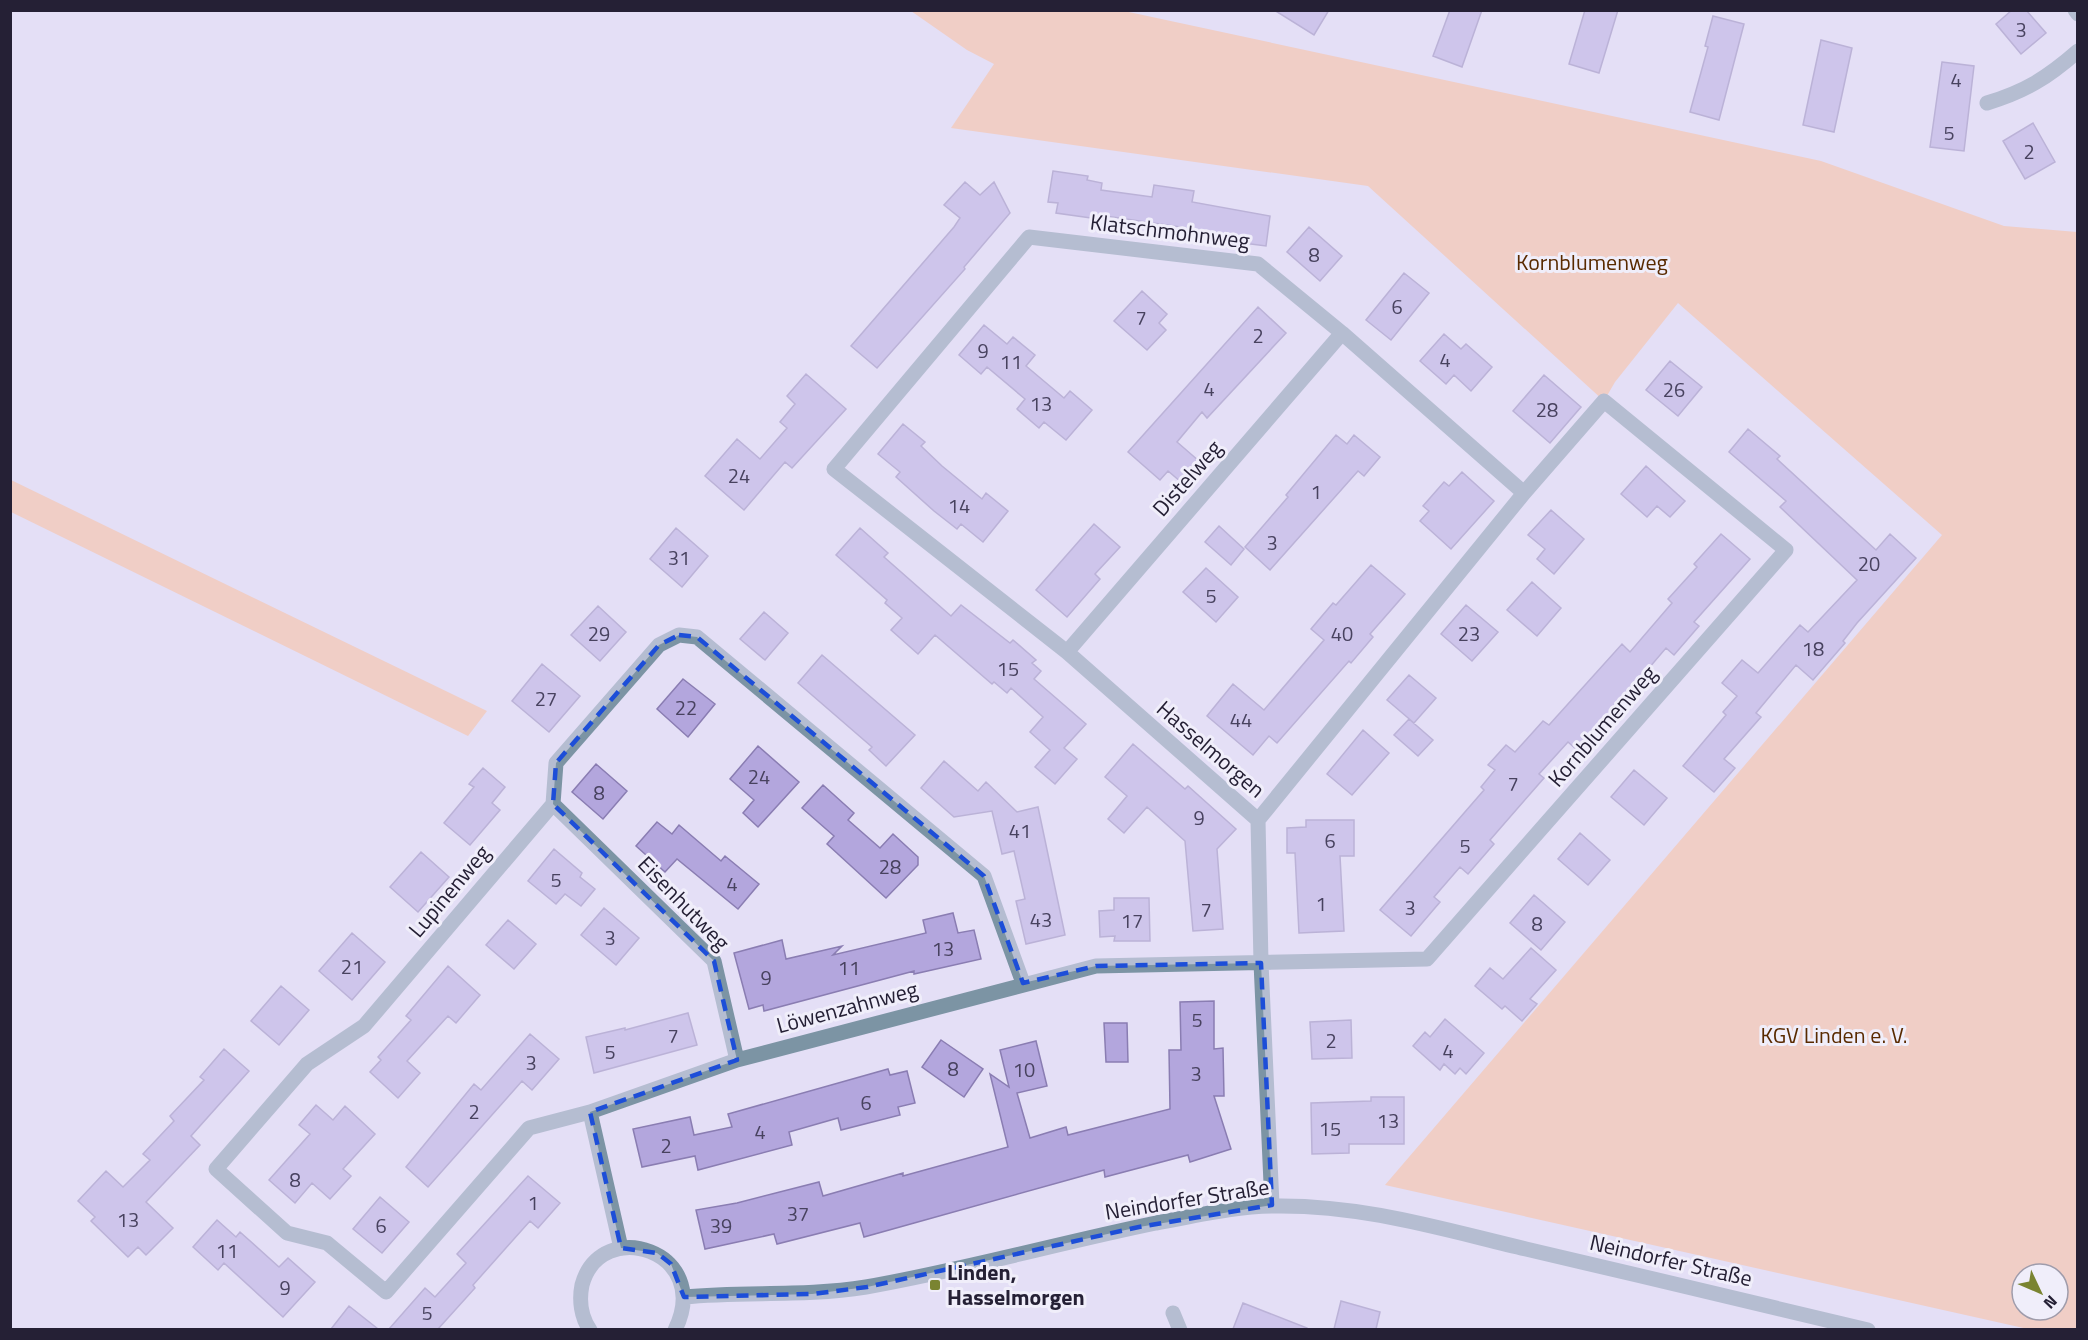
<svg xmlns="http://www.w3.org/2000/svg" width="2088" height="1340" font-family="'Titillium Web',sans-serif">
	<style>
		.green { fill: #feba8c; fill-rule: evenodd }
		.building { fill: #b3a6dd; stroke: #8a7db2; stroke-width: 1.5 }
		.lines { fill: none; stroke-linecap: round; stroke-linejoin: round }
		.minor { stroke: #7c94a4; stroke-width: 15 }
		.tertiary { stroke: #7c94a4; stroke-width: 15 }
		.marked { fill: none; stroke: #1d4ed8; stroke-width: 4.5; stroke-dasharray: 12 8; stroke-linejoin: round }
		.poi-dot { fill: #7a8431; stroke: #f0eefa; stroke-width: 2 }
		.labels { text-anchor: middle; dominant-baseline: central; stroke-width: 6; stroke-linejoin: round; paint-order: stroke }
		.number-label { font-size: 20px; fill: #48425f }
		.street-label { font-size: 22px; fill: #252035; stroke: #f0eefa }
		.park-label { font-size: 22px; fill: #592a00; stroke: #f0eefa }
		.poi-label { font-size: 22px; font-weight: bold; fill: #252035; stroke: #f0eefa; text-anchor: start }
	</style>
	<rect width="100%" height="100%" fill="#e4dff6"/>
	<path class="green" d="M911,11H1124L1821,161L2004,226L2077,232V1329H2028L1385,1185L1942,535L1678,303L1615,382L1604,401L1368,186L951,128L994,64L967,50ZM2022,1274H2058V1310H2022Z
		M11,480L487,711L468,736L11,512Z"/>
	<path class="building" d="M1274,10H1329L1314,35Z
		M1450,10H1482L1462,67L1433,56Z
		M1585,10H1618L1599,73L1569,64Z
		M2012,10H2026L2046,33L2021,54L1996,24Z
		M1713,16L1744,24L1719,120L1690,112L1708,47L1705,46Z
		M1821,40L1852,48L1834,132L1803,125Z
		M1942,62L1974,66L1964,151L1930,147Z
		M2033,123L2055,162L2025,179L2003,141Z
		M1053,171L1088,176L1087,180L1102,183L1101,190L1152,197L1154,185L1194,191L1192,202L1270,216L1266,246L1220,240L1221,234L1180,229L1181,227L1106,216L1105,220L1056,213L1058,203L1048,202Z
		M965,182L980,195L994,182L1010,213L964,267L965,269L877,368L851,346L954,227L960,218L944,205Z
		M1309,227L1342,256L1320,281L1287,252Z
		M1404,273L1429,293L1391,340L1366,320Z
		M1142,291L1167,314L1159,323L1166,330L1147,350L1114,321Z
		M1258,307L1286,333L1207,418L1202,412L1177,442L1199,461L1181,482L1168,471L1160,480L1128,452Z
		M984,325L1007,344L1013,337L1035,355L1026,366L1064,398L1070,391L1092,410L1066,440L1044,422L1039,428L1017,409L1025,399L987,367L981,374L959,355Z
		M1444,334L1461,349L1466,344L1492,367L1471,391L1454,375L1446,384L1420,361Z
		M1670,361L1702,387L1678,416L1646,390Z
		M806,374L846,409L792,468L785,462L744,510L705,476L737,439L760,459L787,428L780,422L795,404L787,396Z
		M1544,375L1581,407L1550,443L1513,411Z
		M903,424L925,442L921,446L942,466L982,499L986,493L1008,511L983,542L961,524L957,529L934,511L896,477L900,472L878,454Z
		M1748,429L1780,456L1777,459L1876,550L1890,534L1916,558L1857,623L1843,641L1845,643L1813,680L1796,665L1756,713L1761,717L1724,759L1735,768L1714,792L1683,766L1726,715L1723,712L1737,696L1722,683L1742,660L1758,673L1800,625L1808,632L1857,580L1780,507L1786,501L1729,452Z
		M1336,435L1347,444L1354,435L1380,457L1364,476L1358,471L1270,570L1245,547L1288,497L1286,495Z
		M1646,466L1685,501L1670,517L1657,506L1647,517L1621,494Z
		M1462,472L1494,501L1451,549L1420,521L1429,511L1423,506L1444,482L1449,486Z
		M1551,510L1584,539L1554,574L1537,559L1545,549L1528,535Z
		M1094,524L1120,547L1095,574L1100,579L1067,617L1036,590Z
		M1219,526L1244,549L1231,565L1205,542Z
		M676,528L708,556L682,587L650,559Z
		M860,528L888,553L884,557L951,616L961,605L1010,643L1013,640L1036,660L1032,663L1041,671L1034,679L1086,724L1064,748L1077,759L1055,784L1035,767L1050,750L1030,732L1043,717L1011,688L1007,693L994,682L992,684L935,635L918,654L891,630L902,618L885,603L887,600L836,555Z
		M1721,534L1750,559L1694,622L1699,626L1674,655L1666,648L1578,751L1568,742L1539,774L1544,778L1490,840L1494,844L1468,874L1460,867L1434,897L1440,902L1411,936L1380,910L1484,790L1481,787L1495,770L1488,765L1506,745L1515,752L1543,721L1549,725L1622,644L1630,652L1672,603L1668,599L1697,567L1694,564Z
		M1371,565L1405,594L1370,634L1373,637L1351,663L1349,661L1277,743L1269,736L1253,755L1207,716L1233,684L1264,710L1324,640L1311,629L1333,603L1336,605Z
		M1206,568L1238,597L1216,622L1183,592Z
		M1532,582L1561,608L1537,636L1507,610Z
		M1466,605L1498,632L1472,661L1441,634Z
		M598,606L626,632L600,661L571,635Z
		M764,612L788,633L765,660L740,639Z
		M822,655L915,735L886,766L869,750L872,747L798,683Z
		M542,664L580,696L549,732L512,701Z
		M1409,675L1436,698L1414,723L1387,700Z
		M683,679L715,704L688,737L657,709Z
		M1409,719L1433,740L1418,756L1394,735Z
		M1363,730L1389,753L1352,795L1327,774Z
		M1133,744L1185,789L1188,786L1236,829L1217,849L1223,929L1193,931L1185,841L1147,807L1124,833L1108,819L1127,796L1105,777Z
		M758,746L799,782L758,827L743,813L754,800L730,779Z
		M944,761L978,791L986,782L1017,812L1038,807L1065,935L1026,944L1016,901L1025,899L1014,851L1002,854L992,811L954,817L921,788Z
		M596,764L627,791L603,819L572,792Z
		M483,768L505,787L492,803L500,810L470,845L444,823L474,787L469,784Z
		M1634,770L1667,798L1644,825L1611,797Z
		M823,785L854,813L848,820L880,848L893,834L918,857V865L886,898L827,844L834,836L802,808Z
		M1306,820H1354V856H1340L1344,931L1299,933L1295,853H1287V828L1306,827Z
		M657,822L672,834L679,825L721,861L725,856L759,884L738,909L677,859L665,872L636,846Z
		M1580,833L1610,860L1588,885L1558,859Z
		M554,849L582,873L580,877L595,889L581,906L565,894L556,904L528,881Z
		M421,852L449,877L418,912L390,887Z
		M1534,895L1565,922L1541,950L1510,923Z
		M1114,898H1149L1150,941H1114L1115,936L1100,937L1099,911L1114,910Z
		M604,908L639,938L616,965L581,935Z
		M953,913L958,933L974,930L981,959L914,974V971L764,1011L763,1005L749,1009L734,953L782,940L786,959L842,946L833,955L926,933L923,920Z
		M508,920L536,944L514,969L486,945Z
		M352,933L385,962L352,1000L319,971Z
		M1531,948L1556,970L1530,999L1537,1004L1522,1021L1505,1006L1502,1009L1475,986L1490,968L1503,979Z
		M448,966L480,995L456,1023L448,1016L407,1061L420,1073L398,1098L370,1072L381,1060L378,1057L411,1020L406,1016Z
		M281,986L309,1010L279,1045L251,1021Z
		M1214,1001V1049L1223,1048L1224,1096H1214L1231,1149L1190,1162L1188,1155L1105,1177L1104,1170L864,1237L860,1223L777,1244L774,1234L705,1249L696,1210L737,1203L819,1182L823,1196L903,1173V1176L1008,1147L990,1074L1009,1087L1000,1050L1036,1041L1047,1086L1017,1093L1030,1138L1066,1127L1068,1135L1170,1109L1169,1050H1181L1180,1002Z
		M688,1013L697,1045L594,1073L586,1037L625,1028V1030Z
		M1445,1019L1484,1053L1466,1074L1460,1068L1455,1074L1444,1064L1440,1070L1413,1046L1425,1032L1430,1037Z
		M1351,1020L1352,1058L1312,1059L1310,1022Z
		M1104,1023H1127L1128,1062H1106Z
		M530,1034L559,1059L532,1090L522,1081L428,1187L406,1167L474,1084L481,1090Z
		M941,1040L983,1069L964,1097L922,1067Z
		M224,1049L249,1071L191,1136L200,1145L146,1202L173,1228L146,1255L138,1247L128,1257L91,1221L95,1217L78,1201L106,1171L123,1187L150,1160L143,1154L174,1121L170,1116L204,1080L200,1077Z
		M888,1069L890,1075L907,1071L915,1103L898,1107L900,1115L841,1130L838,1118L789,1132L792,1145L698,1170L695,1156L642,1167L633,1129L690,1117L694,1135L732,1127L728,1114Z
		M1371,1097H1404V1144H1349V1153L1312,1154L1311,1103L1371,1101Z
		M316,1105L333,1120L345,1106L375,1134L343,1169L351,1176L330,1199L312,1183L295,1203L269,1180L310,1134L299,1125Z
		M528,1176L560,1203L538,1228L530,1221L473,1285L475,1288L438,1329H389L425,1288L435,1297L466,1263L457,1254Z
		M380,1197L409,1222L382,1253L353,1229Z
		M217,1220L236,1237L240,1232L279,1267L288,1258L315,1282L283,1317L224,1263L218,1270L193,1247Z
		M1341,1301L1380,1312L1376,1329H1334Z
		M1243,1303L1307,1328V1329H1233Z
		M349,1306L378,1329H331Z"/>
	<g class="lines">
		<path class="minor" d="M2075,10L2078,14
			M1987,103C2026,91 2047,78 2078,51
			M1067,652L1342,333
			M553,804L714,961L737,1060
			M590,1112L529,1128L386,1292L327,1243L287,1233L216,1169L307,1064L364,1026L553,804L556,763L659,645L679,635L697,637L984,876L1023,983
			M1272,1205L1261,963L1258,820L1067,652L834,469L1029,237L1258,264L1342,333L1524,493
			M621,1248L590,1112L737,1060L1096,966L1427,959L1786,550L1604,401L1524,493L1258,820
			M1173,1313L1180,1330"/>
		<path class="tertiary" d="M684,1297C746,1291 804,1297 866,1287C963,1270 1059,1243 1156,1223C1195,1216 1236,1206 1276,1206C1364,1205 1441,1229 1526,1249C1640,1276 1754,1302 1868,1330
			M590,1330C581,1317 579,1300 582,1285C601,1215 714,1251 675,1330"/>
	</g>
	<path d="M0 0H2088V1340H0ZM679,635L697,637L984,876L1023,983L1096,966L1261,963L1272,1205L1139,1227L867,1287L812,1294L684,1297L671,1264L657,1253L621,1248L590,1112L737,1060L714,961L553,804L556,763L659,645Z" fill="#e4dff6" fill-opacity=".55" fill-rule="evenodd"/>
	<path class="marked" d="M679,635L697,637L984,876L1023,983L1096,966L1261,963L1272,1205L1139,1227L867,1287L812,1294L684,1297L671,1264L657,1253L621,1248L590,1112L737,1060L714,961L553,804L556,763L659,645Z"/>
	<rect class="poi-dot" x="929" y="1279" width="12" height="12" rx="3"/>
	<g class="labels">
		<g class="number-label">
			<text x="2021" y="29">3</text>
			<text x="1956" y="79">4</text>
			<text x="1949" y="132">5</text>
			<text x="2029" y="151">2</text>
			<text x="1314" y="254">8</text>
			<text x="1397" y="306">6</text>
			<text x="1141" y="317">7</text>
			<text x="1258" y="335">2</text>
			<text x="983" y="350">9</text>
			<text x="1445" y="359">4</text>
			<text x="1011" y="361">11</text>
			<text x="1209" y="388">4</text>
			<text x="1674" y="389">26</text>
			<text x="1041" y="403">13</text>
			<text x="1547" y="409">28</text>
			<text x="739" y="475">24</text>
			<text x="1316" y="491">1</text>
			<text x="959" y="505">14</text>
			<text x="1272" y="542">3</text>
			<text x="679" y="557">31</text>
			<text x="1869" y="563">20</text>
			<text x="1211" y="595">5</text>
			<text x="599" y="633">29</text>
			<text x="1342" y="633">40</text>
			<text x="1469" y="633">23</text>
			<text x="1813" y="648">18</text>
			<text x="1008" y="668">15</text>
			<text x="546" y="698">27</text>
			<text x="686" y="707">22</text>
			<text x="1241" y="719">44</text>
			<text x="759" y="776">24</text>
			<text x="1513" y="783">7</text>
			<text x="599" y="792">8</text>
			<text x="1199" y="817">9</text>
			<text x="1020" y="830">41</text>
			<text x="1330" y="840">6</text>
			<text x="1465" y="845">5</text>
			<text x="890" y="866">28</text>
			<text x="556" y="879">5</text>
			<text x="732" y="883">4</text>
			<text x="1321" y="903">1</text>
			<text x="1410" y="907">3</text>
			<text x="1206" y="909">7</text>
			<text x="1041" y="919">43</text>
			<text x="1132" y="920">17</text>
			<text x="1537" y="923">8</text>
			<text x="610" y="937">3</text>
			<text x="943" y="948">13</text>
			<text x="352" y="966">21</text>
			<text x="849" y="967">11</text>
			<text x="766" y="977">9</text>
			<text x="1197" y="1019">5</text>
			<text x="673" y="1035">7</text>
			<text x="1331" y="1040">2</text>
			<text x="1448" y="1050">4</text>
			<text x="610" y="1051">5</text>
			<text x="531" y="1062">3</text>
			<text x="953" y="1068">8</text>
			<text x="1024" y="1069">10</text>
			<text x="1196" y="1073">3</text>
			<text x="866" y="1102">6</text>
			<text x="474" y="1111">2</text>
			<text x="1388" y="1120">13</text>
			<text x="1330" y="1128">15</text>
			<text x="760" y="1131">4</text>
			<text x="666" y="1145">2</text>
			<text x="295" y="1179">8</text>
			<text x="533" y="1202">1</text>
			<text x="798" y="1213">37</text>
			<text x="128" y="1219">13</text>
			<text x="381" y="1225">6</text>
			<text x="721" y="1225">39</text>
			<text x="227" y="1250">11</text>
			<text x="285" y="1287">9</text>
			<text x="427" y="1312">5</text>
		</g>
		<g class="street-label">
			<text transform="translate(1170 231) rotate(7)">Klatschmohnweg</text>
			<text transform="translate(1187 478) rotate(-49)">Distelweg</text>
			<text transform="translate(1602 726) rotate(-49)">Kornblumenweg</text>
			<text transform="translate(1211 749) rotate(41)">Hasselmorgen</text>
			<text transform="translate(449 891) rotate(-50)">Lupinenweg</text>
			<text transform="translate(684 903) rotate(46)">Eisenhutweg</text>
			<text transform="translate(847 1007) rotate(-15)">Löwenzahnweg</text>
			<text transform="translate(1187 1199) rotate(-9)">Neindorfer Straße</text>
			<text transform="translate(1671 1260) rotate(13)">Neindorfer Straße</text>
		</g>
		<g class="park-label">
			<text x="1592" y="262">Kornblumenweg</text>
			<text x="1834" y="1035">KGV Linden e. V.</text>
		</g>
		<g class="poi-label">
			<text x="947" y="1272">Linden,<tspan x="947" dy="25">Hasselmorgen</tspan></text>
		</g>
	</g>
	<rect width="2088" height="1340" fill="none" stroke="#252035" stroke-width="24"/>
	<g transform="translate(2040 1292) rotate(134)"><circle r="28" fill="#f0eefa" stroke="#9f9cab" stroke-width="1.5"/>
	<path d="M0-4.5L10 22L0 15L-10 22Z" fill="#7a8431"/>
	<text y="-9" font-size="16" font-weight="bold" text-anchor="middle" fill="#252035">N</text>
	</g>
</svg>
